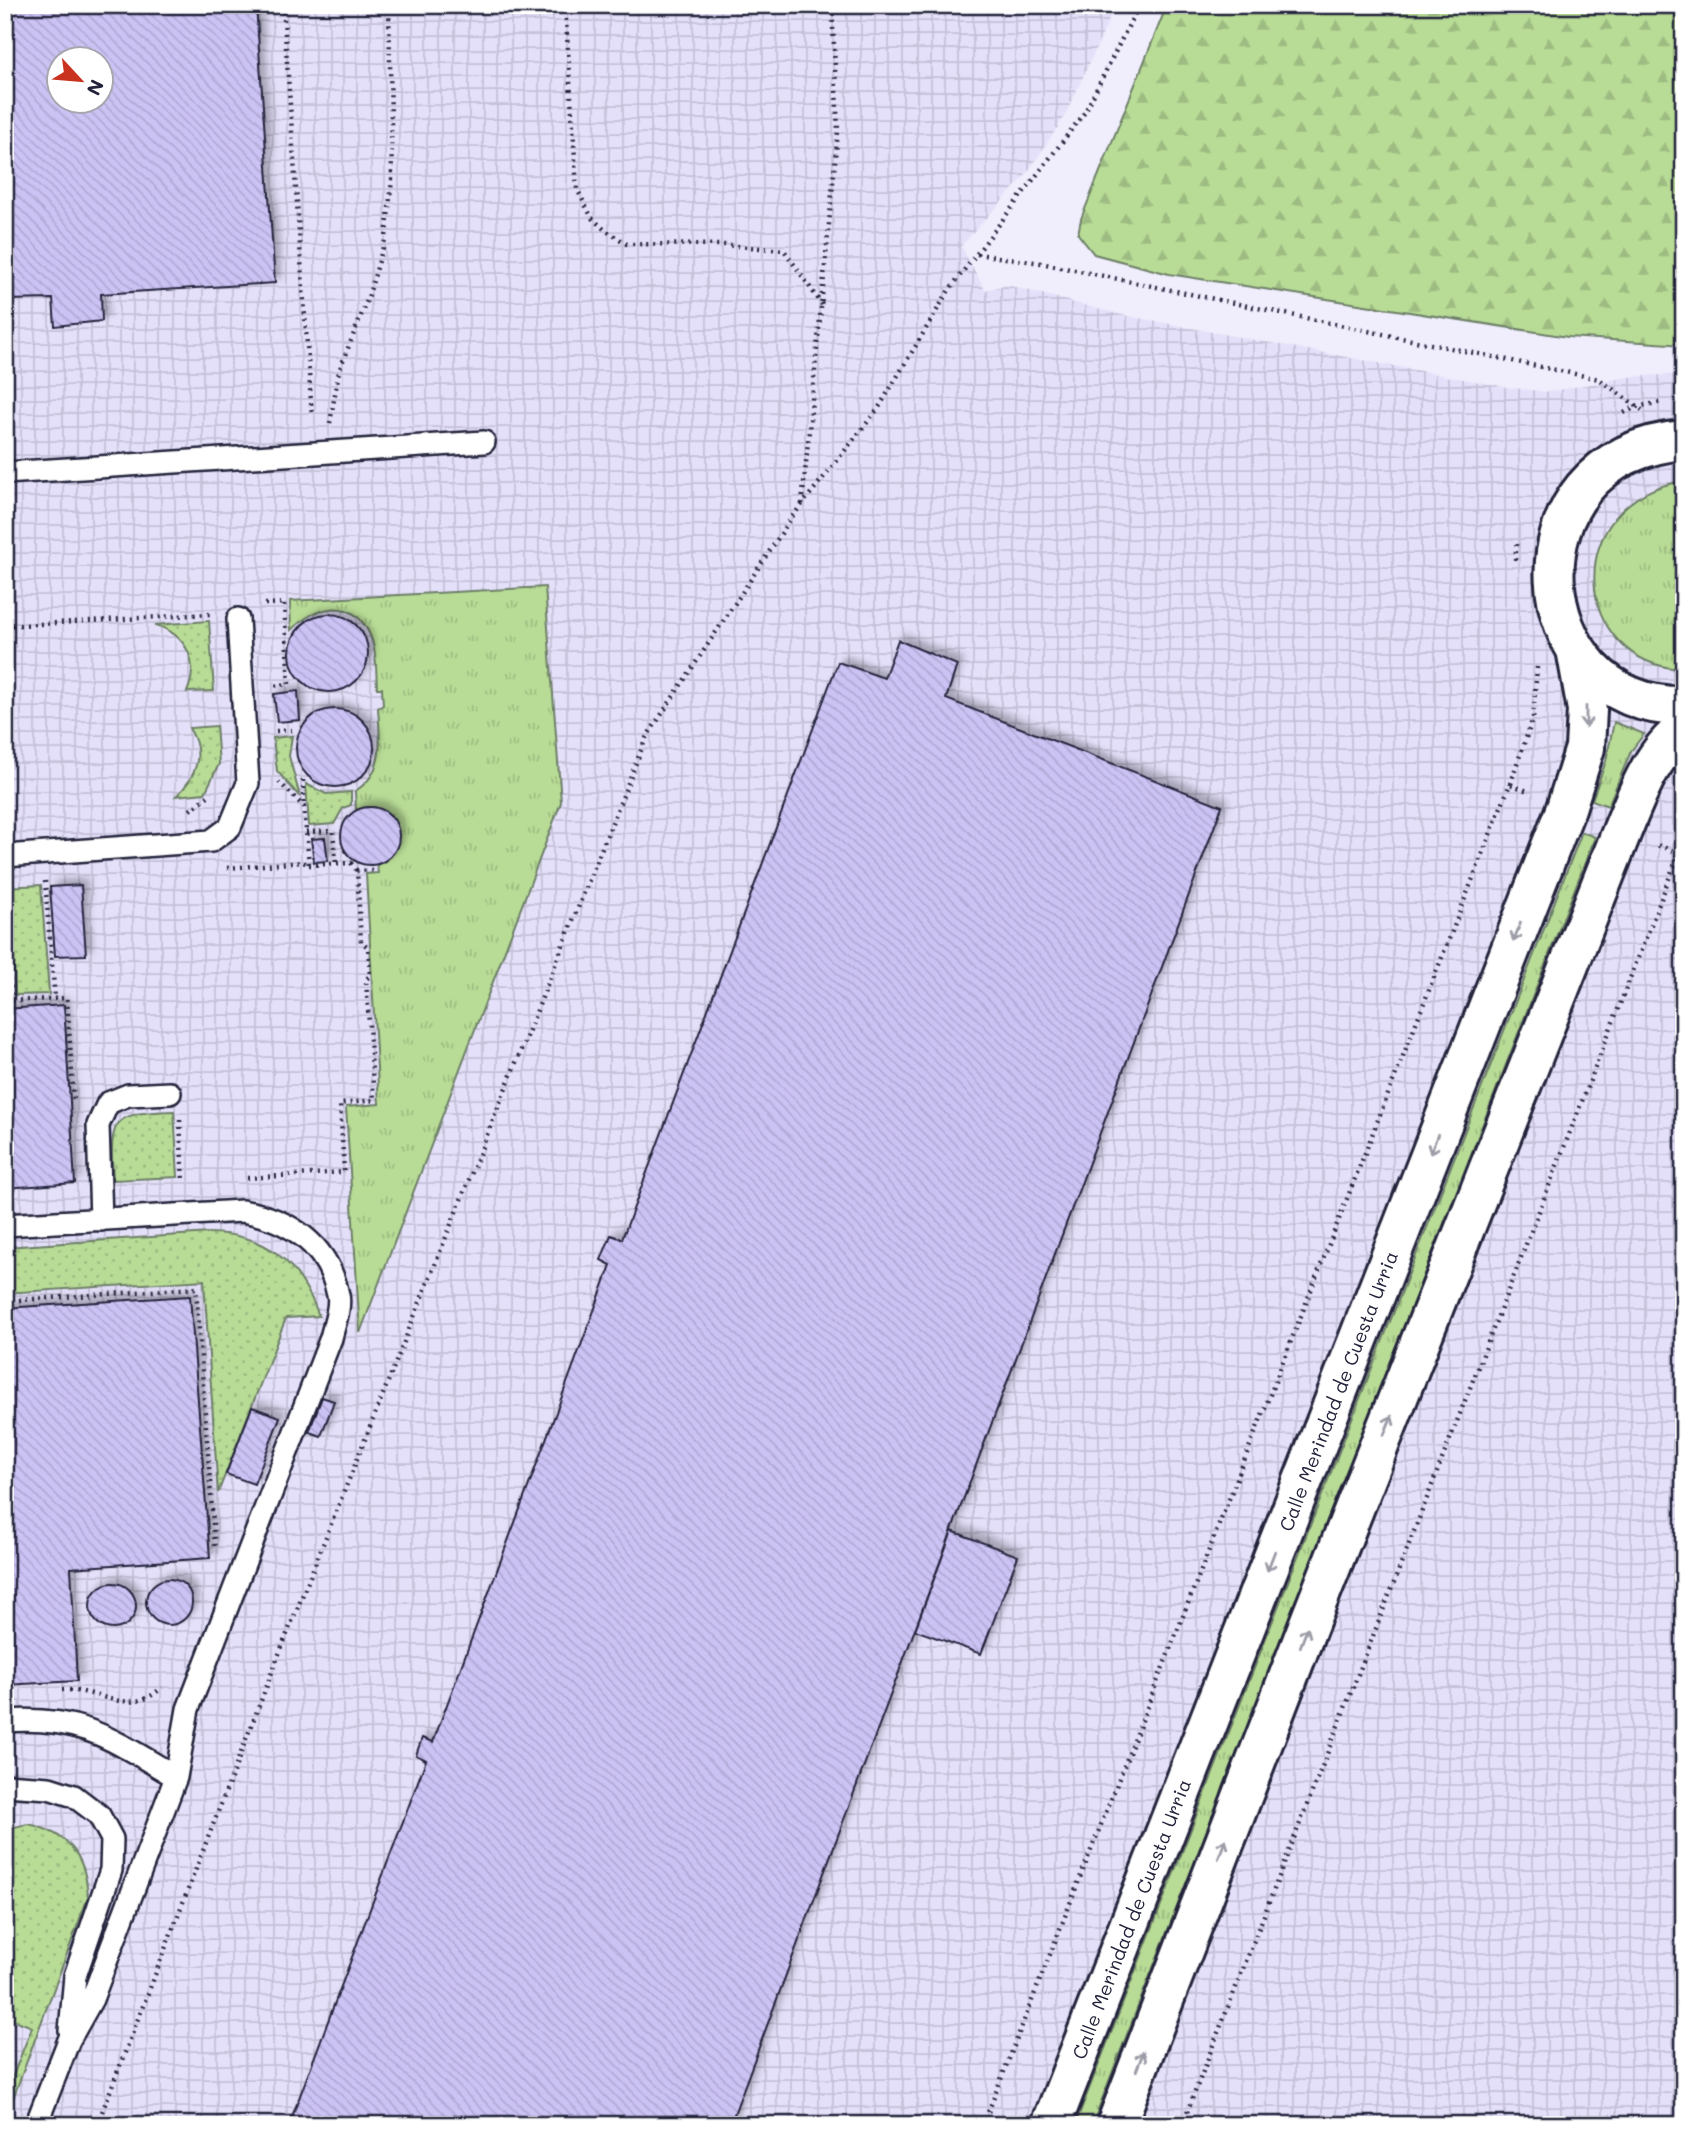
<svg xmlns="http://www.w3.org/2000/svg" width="1689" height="2130" font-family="Mali,sans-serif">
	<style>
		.industrial { fill: url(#industrial-grid); fill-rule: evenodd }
		.grass { fill: url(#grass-tufts); stroke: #6d7f68; stroke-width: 2 }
		.forest { fill: url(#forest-firs); stroke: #6d7f68; stroke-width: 2 }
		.garden { fill: url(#garden-dots); stroke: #6d7f68; stroke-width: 2 }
		.building { fill: url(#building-back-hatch); stroke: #22223b; stroke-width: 2; fill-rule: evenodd; filter: url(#shadow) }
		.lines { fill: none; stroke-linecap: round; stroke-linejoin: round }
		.lane-casing { stroke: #22223b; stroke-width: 26 }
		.street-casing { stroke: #22223b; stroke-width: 44 }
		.path { stroke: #22223b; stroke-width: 4.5; stroke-dasharray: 2 5; stroke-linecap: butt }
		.lane { stroke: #fff; stroke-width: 21 }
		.street { stroke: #fff; stroke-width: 38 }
		.oneway { stroke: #9c9ca7 }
		.labels { text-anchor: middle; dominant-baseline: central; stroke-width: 6; stroke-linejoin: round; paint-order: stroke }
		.street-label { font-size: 19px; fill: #22223b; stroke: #fff }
	</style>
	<defs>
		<pattern id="industrial-grid" width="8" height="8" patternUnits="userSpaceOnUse" patternTransform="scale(1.75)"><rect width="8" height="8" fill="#e5e0fa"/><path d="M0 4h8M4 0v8" fill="none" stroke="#c4c0d7"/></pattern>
		<pattern id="grass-tufts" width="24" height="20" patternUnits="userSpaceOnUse" patternTransform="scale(1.75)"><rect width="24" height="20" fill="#b8dc96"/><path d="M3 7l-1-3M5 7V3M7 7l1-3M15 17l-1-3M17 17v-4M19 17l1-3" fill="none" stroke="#9ebc82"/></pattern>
		<pattern id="forest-firs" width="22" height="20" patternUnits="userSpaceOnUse" patternTransform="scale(1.75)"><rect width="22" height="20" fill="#b8dc96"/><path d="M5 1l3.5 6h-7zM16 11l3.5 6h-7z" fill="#9ebc82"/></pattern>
		<pattern id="garden-dots" width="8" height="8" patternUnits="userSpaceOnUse" patternTransform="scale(1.75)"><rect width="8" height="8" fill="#b8dc96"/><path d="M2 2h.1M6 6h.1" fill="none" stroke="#9ebc82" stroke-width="1.8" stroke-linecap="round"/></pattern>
		<pattern id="building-back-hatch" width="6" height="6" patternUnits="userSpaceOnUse" patternTransform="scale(1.75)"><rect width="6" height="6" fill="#ccc3f5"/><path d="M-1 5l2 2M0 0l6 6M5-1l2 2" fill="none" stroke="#afa7d3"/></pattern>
		<filter id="shadow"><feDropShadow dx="6" dy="-6" stdDeviation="3.5" flood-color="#0004"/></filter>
	</defs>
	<rect width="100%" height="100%" fill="#f0edfc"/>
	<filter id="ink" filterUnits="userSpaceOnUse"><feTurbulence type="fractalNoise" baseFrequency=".0143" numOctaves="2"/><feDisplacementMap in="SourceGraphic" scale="14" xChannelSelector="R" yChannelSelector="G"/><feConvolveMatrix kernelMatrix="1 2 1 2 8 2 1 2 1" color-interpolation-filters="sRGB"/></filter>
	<g filter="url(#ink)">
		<path class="industrial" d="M5,5H1116L1065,116L1025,176L961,246L985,290L1007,285L1122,315L1506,387L1547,392L1629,377L1684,374V2125H5ZM60,60H102V102H60Z"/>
		<path class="grass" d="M1684,481V669C1569,665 1560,499 1684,481Z
			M545,587L561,802L360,1333L346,1107L379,1104L366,874L378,873L377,865C417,845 396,795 356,810L355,791C386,773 380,738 378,708L383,705L382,688H377C376,671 377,649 369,633C351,595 315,607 291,630L290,601Z
			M1614,722L1644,734L1631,751L1608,806L1592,800L1606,761Z
			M1582,832L1595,837L1119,2055L1092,2125H1075Z"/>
		<path class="forest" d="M1167,5H1684V345L1568,337L1169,274L1094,254L1078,234L1081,219Z"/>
		<path class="garden" d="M209,621L214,691L187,692C200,662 186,634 155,625Z
			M216,726L219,764L205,793L176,796C197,777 205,753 189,728Z
			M292,736L289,756L300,797L277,771L273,738Z
			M306,784L326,794L351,792V805L343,808L334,824L309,826Z
			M41,885L49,994L15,995L12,933H5V887Z
			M174,1111L178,1177L113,1180C110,1119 110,1113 174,1111Z
			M210,1233C268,1234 299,1263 319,1316L286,1318L218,1493L204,1280L5,1293V1247Z
			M28,1824C69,1833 86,1856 88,1897L5,2120V2096L32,2027L5,2016V1829Z"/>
		<path class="building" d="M5,5H256L275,283L101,294L102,321L55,326L53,299L5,300ZM60,60H102V102H60Z
			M290 653a39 39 0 1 1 78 0a39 39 0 1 1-78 0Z
			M898,640L957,665L946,699L1222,806L730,2125H289L426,1760L416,1755L422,1738L433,1742L611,1265L601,1260L611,1235L622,1239L838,662L884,678Z
			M298,691L300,720L277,722L274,694Z
			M296 748a39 39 0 1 1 78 0a39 39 0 1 1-78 0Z
			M341 836a29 29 0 1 1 58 0a29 29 0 1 1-58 0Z
			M325,838L328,861L314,862L311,839Z
			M81,885L86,955L55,956L50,887Z
			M64,1005L75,1183L5,1188V1009Z
			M190,1296L210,1558L71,1568L77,1681L5,1685V1308Z
			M322,1397L334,1401L321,1436L309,1432Z
			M252,1407L280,1417L254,1484L226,1474Z
			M952,1531L1018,1556L981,1654L915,1630Z
			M146 1602a23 23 0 1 1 46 0a23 23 0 1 1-46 0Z
			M90 1606a23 23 0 1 1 46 0a23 23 0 1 1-46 0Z"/>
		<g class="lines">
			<defs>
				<path id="lane" d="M5,473L484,442
					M5,856L211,841L230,827L248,783L238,619
					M101,1220L98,1125L108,1103L128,1095L170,1093
					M5,1225L242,1211C289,1219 328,1244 338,1295C341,1307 334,1325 331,1338L188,1709L176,1777L92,1999L69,2040L36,2125
					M5,1721C81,1715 113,1740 176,1777
					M5,1785L49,1788L74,1796L99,1815L112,1839L111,1870L75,1976L70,2031"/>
				<path id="street" d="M1684,440C1500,455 1523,709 1684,706
					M1051,2125L1566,808L1585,748L1587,710L1576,649
					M1116,2125L1311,1618L1622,831C1637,794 1651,754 1684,729"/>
			</defs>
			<use href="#lane" class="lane-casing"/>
			<use href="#street" class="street-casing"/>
			<path class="path" d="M283,5L312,416
				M565,5L577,189L592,218L605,230L627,244L725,245L784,250L823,306
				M977,254L1041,263L1599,379L1642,410
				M1624,413L1636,407L1662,402
				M330,423L339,371L368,298L386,237L392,179L389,5
				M5,428H7
				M802,504L838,131L832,5
				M1515,560L1517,541
				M265,604L284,603L289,684L272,686
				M5,626L210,614
				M276,731L293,730
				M303,780L304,806
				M1510,784L1533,718L1537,667
				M190,810L208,796
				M306,832L333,831L336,864
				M1679,853L1684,843
				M309,865L351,863L357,871
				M227,868L303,862L309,865L304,807L279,782
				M45,881L55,999
				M5,937L12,1001L5,1002
				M12,1001L67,998L74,1103
				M180,1120L183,1182
				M247,1178L344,1172L340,1104L374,1100L366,979L370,976L368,947L361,942L357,871L374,870
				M5,1301L196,1288L215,1551
				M62,1690C98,1688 130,1719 162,1687
				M97,2125L281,1649L646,738L792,517L878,409L949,290L1085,112L1139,5
				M983,2125L1510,784L1530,792
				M1182,2125L1679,853L1657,845"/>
			<use href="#lane" class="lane"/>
			<use href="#street" class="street"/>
		</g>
		<defs><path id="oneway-shaft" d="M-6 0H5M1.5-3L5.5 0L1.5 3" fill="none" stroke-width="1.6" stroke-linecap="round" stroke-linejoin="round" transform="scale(1.75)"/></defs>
		<g class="oneway">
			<use href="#oneway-shaft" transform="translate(1586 717) rotate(90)"/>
			<use href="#oneway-shaft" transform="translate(1517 932) rotate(111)"/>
			<use href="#oneway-shaft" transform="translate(1434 1144) rotate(111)"/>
			<use href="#oneway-shaft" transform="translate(1388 1425) rotate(-68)"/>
			<use href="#oneway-shaft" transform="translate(1271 1561) rotate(111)"/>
			<use href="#oneway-shaft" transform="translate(1304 1637) rotate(-69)"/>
			<use href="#oneway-shaft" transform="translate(1222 1849) rotate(-69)"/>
			<use href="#oneway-shaft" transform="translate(1140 2061) rotate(-69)"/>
		</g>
	</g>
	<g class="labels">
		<g class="street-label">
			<text transform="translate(1338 1391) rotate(-69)">Calle Merindad de Cuesta Urria</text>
			<text transform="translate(1131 1919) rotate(-69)">Calle Merindad de Cuesta Urria</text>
		</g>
	</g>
	<rect width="1689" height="2130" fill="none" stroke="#fff" stroke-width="28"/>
	<rect x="14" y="14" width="1661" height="2102" fill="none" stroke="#22223b" stroke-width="2.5" filter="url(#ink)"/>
	<g transform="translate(80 80) rotate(116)"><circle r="33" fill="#ffffff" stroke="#a7a7b1" stroke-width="2"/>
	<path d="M0-5L12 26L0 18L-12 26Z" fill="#c8321e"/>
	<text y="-10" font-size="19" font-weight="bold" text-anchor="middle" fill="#22223b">N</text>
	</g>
</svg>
